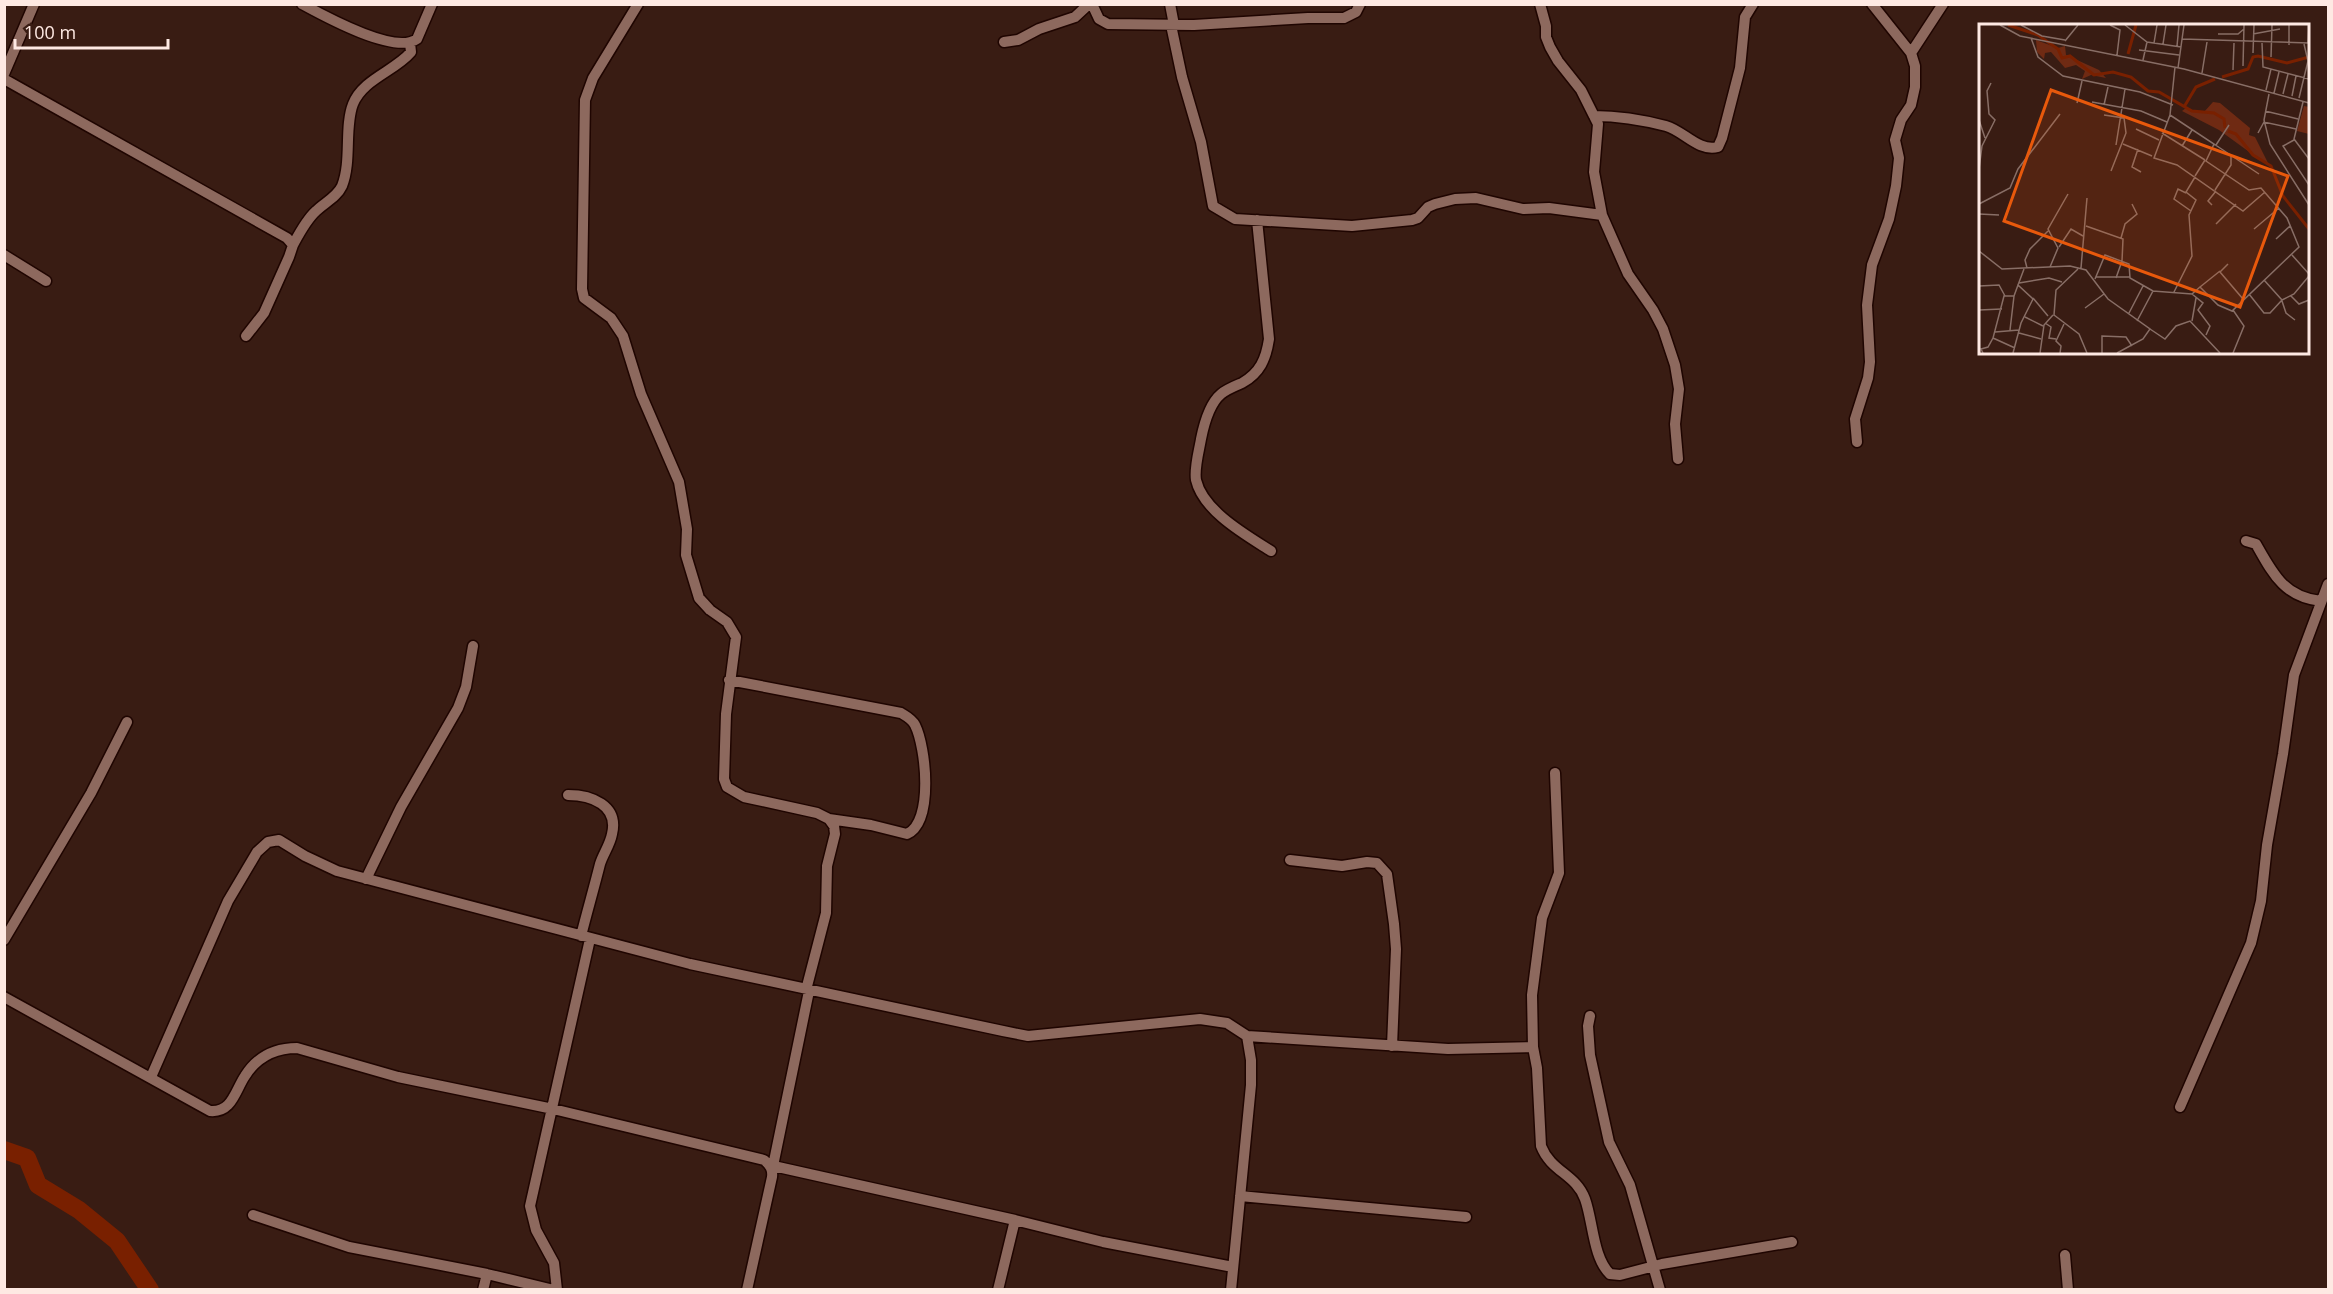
<svg xmlns="http://www.w3.org/2000/svg" width="2333" height="1294" font-family="'Open Sans',sans-serif">
	<style>
		.lines { fill: none; stroke-linecap: round; stroke-linejoin: round }
		.river { stroke: #792000; stroke-width: 18 }
		.minor-casing { stroke: #1f0501; stroke-width: 13 }
		.minor { stroke: #8d695e; stroke-width: 10 }
		.inset-river { fill: none; stroke: #792000; stroke-width: 3 }
		.inset-road { fill: none; stroke: #886e66; stroke-width: 1.5 }
		.view { fill: #e8590c; fill-opacity: 0.15; stroke: #e8590c; stroke-width: 3 }
		.inset-edge { fill: none; stroke: #fee9e3; stroke-width: 3 }
	</style>
	<rect width="100%" height="100%" fill="#391c13"/>
	<g class="lines">
		<path class="river" d="M4,1150L27,1158L38,1185L79,1210L117,1241L150,1290"/>
		<defs>
			<path id="minor" d="M302,4C324,16 395,55 417,39L432,4
				M638,4L593,78L585,100L582,289L584,298L611,318L623,336L641,394L679,482L687,529L686,555L699,598L710,610L727,622L736,637L726,714L724,779L727,787L744,797L817,813L829,819L834,826L835,834L827,866L826,913L806,990
				M1092,4L1099,19L1108,24L1194,25L1308,18H1344L1356,12L1360,4
				M1170,4L1174,25
				M1540,4L1546,26V37L1550,47L1558,61L1581,90L1598,124L1594,172L1602,215L1628,274L1653,310L1663,329L1675,365L1679,389L1675,424L1678,459
				M1171,25L1182,77L1201,142L1213,206L1235,219L1352,226L1412,220L1418,218L1428,207L1435,204L1455,199L1476,198L1523,209L1549,208L1602,215
				M1004,42L1018,40L1039,29L1075,17L1089,4
				M1911,53L1943,4
				M4,74L34,4
				M4,79L287,238L293,245L289,257L264,313L246,336
				M1594,116C1618,116 1643,120 1666,126C1684,131 1698,152 1718,147L1722,138L1740,68L1745,17L1753,4
				M1257,220L1269,339C1266,359 1260,373 1242,383C1235,386 1227,389 1221,394C1209,404 1204,424 1201,439C1199,451 1194,468 1196,480C1203,511 1246,535 1271,551
				M293,245C299,234 306,220 316,211C324,203 337,197 342,186C352,161 344,127 353,104C363,79 395,71 411,52L410,43
				M4,255L46,281
				M1857,442L1855,419L1868,378L1870,362L1867,305L1872,265L1889,219L1896,186L1899,158L1895,140L1901,120L1911,105L1915,87V66L1911,53L1872,4
				M2246,541L2256,544C2273,574 2284,597 2321,601
				M729,680L901,713C906,716 912,719 915,725C926,747 934,822 907,834L871,825L829,819
				M1555,773L1559,873L1542,918L1532,995L1533,1047L1537,1068L1541,1146C1551,1172 1576,1174 1585,1199C1593,1221 1593,1258 1610,1274L1620,1275L1662,1264L1792,1242
				M568,795C591,795 619,805 612,834C610,845 603,854 600,864C594,888 587,912 581,936
				M1290,860L1342,866L1367,862L1377,863L1387,874L1394,924L1396,949L1392,1046
				M366,879L401,807L458,708L466,687L473,646
				M4,940L91,793L127,722
				M4,997L210,1111C232,1113 235,1091 245,1076C257,1057 275,1048 297,1048L398,1077L553,1109L764,1160C770,1165 773,1169 772,1177L747,1290
				M1590,1016L1588,1026L1590,1055L1609,1142L1630,1185L1660,1290
				M1247,1036L1448,1049L1533,1047
				M151,1077L228,901L257,852L268,842L279,840L305,856L337,871L690,964L1003,1031L1028,1036L1200,1019L1227,1023L1247,1036L1251,1060V1085L1231,1290
				M2180,1107L2251,943L2261,901L2267,845L2283,754L2294,675L2328,584
				M769,1165L1015,1220L1103,1242L1233,1267
				M773,1166L809,991
				M1240,1196L1466,1217
				M253,1215L349,1247L487,1274L554,1290
				M2065,1255L2068,1290
				M483,1290L487,1274
				M557,1290L554,1263L536,1230L530,1206L590,939
				M998,1290L1015,1220"/>
		</defs>
		<use href="#minor" class="minor-casing"/>
		<use href="#minor" class="minor"/>
	</g>
	<g transform="translate(1979 24)">
		<rect width="330" height="330" fill="#391c13"/>
		<path d="M57,16L79,24L86,22L87,31L120,46L127,54L112,51L103,55L106,47L97,41L86,44L72,28L66,29L65,35L58,28ZM234,78L241,79L271,104L270,111L276,113L291,143L240,106L203,87L208,83L212,88H225ZM325,82L330,83V110L318,107Z" fill="#6f2a13"/>
		<path class="inset-river" d="M29,1L59,11L79,25L83,34L91,32L115,51L134,48L152,53L169,67L180,68L213,87L235,89L245,95L246,104M149,30L157,1M243,53L269,45L274,33L279,32L308,39L330,33M205,83L217,63L236,55M249,107L257,110L274,131L292,142L304,172L330,205"/>
		<path class="inset-road" d="M21,1L41,12L205,45L330,79M42,1L63,12L86,16M131,1L141,6L138,31M146,1L168,18L202,23M239,10H259L265,5M274,10L301,5M52,14L59,33L84,52L161,68L194,81M203,15L330,19M86,17L99,1M175,19L178,1M283,19L284,43L330,55M329,19L330,1M184,20L187,1M310,21V1M198,22L200,1M160,26L200,31M274,29L275,1M292,33L293,1M164,36L168,18M264,42L265,1M199,44L205,1M254,46L255,19M223,49L228,18M287,66L292,45M295,69L300,48M290,70L285,96L291,120L330,181M304,70L309,50M313,72L317,52M320,74L329,37L325,20M113,78L162,87L188,98M324,78L315,115L330,135M98,79L103,57M125,81L129,63M286,87L319,95M125,91L145,94L147,109L132,147M191,91L175,134L198,141L264,187L286,168M0,96L6,114M157,105L180,116M183,109L226,136M279,109L285,98L317,105M315,116L304,122L330,161M144,120L173,132M235,120L280,150M137,121L146,65M237,121L250,101M203,122L213,106M159,125L153,143L162,148M0,145L3,122L16,96L10,90L8,67L12,59M216,152L226,136M236,166L252,141V131M207,169L199,165L195,175L212,187M0,180L31,164L39,145L81,90M233,181L229,177L237,167M0,190L20,191M237,200L257,180M107,202L144,215L143,237M275,205L300,184M142,214L146,200L158,190L153,180M297,215L311,202M80,223L92,205L104,212M0,227L23,245L91,242L107,246L129,275L171,305L164,315L138,329M313,231L330,250M249,240L241,248L264,275M71,243L79,224L69,205L89,170M48,244L46,236L51,225L69,207M102,244L108,174M99,245L77,266L75,291L100,310L108,329M117,253H151M137,254L143,237M116,255L126,231L150,240L151,254L174,267M40,259L70,254L83,258M0,262L20,261L26,272M221,263L241,247M195,268L213,232L210,191L217,176L207,168L216,153M213,270L224,279L219,286L231,302L227,311M270,270L285,289H291L303,276L285,256M312,272L320,280L330,276M54,274L69,292M303,276L315,270L330,252M303,277L307,289L316,296M106,284L125,270M0,286L23,285M254,286L265,302L254,329M150,289L164,262M46,293L64,302M158,297L174,267L213,270L221,263L239,281L253,287L320,223L308,194L282,164L270,166L227,137L235,120L191,91L196,43M213,297L217,274M66,299L72,303L70,314L77,315M171,305L186,315L197,302L211,297L241,329M31,306L35,272M16,308L40,306M40,309L62,315M36,324L14,314L25,272H35L39,261M4,329L2,325L9,323L14,314M34,329L42,299L54,275L39,261L45,245M61,329L65,301L74,291M81,329L82,322L77,317L85,300M123,329V312L147,313L153,322"/>
		<path class="view" d="M72,66L309,152L261,283L25,197Z"/>
		<rect width="330" height="330" class="inset-edge"/>
	</g>
	<rect width="2333" height="1294" fill="none" stroke="#fee9e3" stroke-width="12"/>
	<path d="M15 39v9h153v-9" fill="none" stroke="#fee9e3" stroke-width="3"/>
	<text x="24" y="39" font-size="18" fill="#fee9e3" stroke="#391c13" stroke-width="4.5" paint-order="stroke">100 m</text>
</svg>
